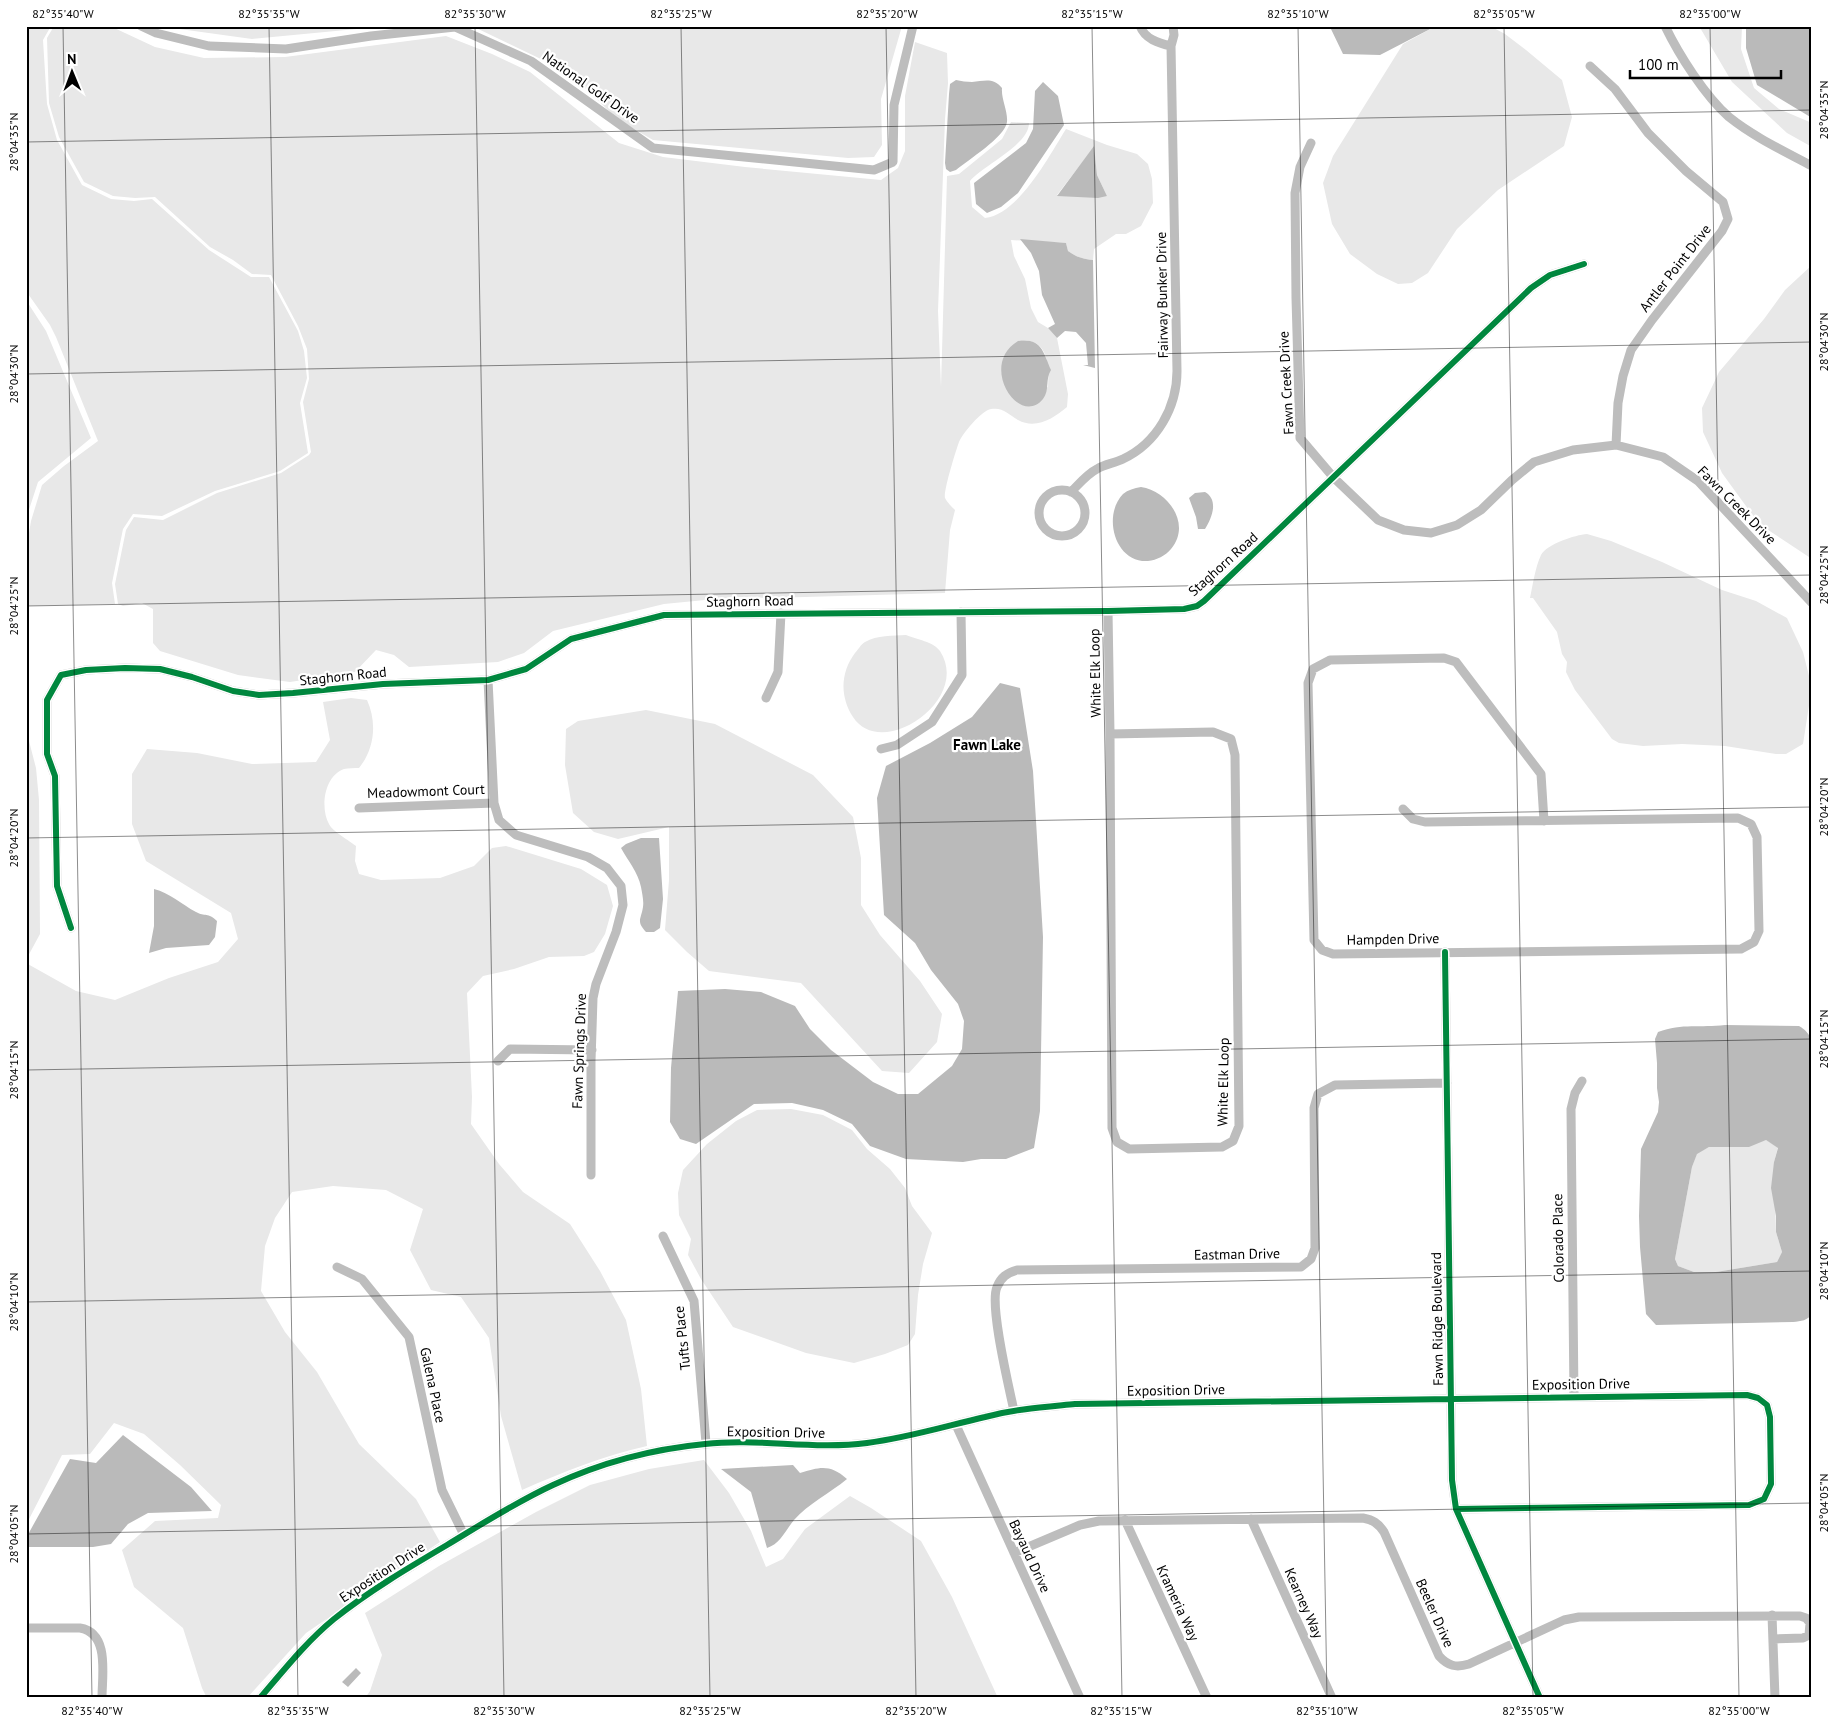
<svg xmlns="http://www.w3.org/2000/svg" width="1838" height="1724" font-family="'PT Sans',sans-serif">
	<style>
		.green { fill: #e8e8e8; fill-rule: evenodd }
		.water { fill: #bababa; fill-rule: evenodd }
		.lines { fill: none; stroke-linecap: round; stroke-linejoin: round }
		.minor { stroke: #bdbdbd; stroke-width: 9 }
		.cycleway-casing { stroke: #fff; stroke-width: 9 }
		.cycleway { stroke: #00873e; stroke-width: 6 }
		.ticks { fill: none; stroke: #000; stroke-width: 1; stroke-opacity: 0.45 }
		.labels { text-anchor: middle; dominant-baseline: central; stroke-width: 4.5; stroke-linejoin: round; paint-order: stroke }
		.street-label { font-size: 14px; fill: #000; stroke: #fff }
		.neighbourhood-label { font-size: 15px; font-weight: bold; fill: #000; stroke: #fff }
		.neatline { fill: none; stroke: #000; stroke-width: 2 }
		.ticks-label { font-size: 12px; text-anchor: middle; fill: #000 }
	</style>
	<rect width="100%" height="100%" fill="#fff"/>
	<path class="green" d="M26,26H51L43,40L47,104L57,140L82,185L111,199L134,201L152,199L209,250L251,277H269L298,331L304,351L307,378L300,403L308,453L280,471L215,491L162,516L133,514L123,529L112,583L115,604L26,606V551L31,521L42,485L64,466L98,441L56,337L50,325L26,291Z
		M54,26H110L155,47L204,58L285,57L446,36L492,54L530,72L619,143L663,157L745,167L881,180L898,168L905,151V96L915,42L947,53L948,83L945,119L938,311L941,387L947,176L959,174L1002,139L1011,122L1029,123C1029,145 984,165 970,181L972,207L985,218C1019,214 1049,156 1066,129L1107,145L1137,154L1148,164L1152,179L1153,203L1141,226L1126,234H1116L1094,249L1093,260C1083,259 1076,257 1068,251L1066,243L1011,240L1014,256L1025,279L1031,308L1038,322L1048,328L1057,338L1068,394L1067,407C1054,418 1036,430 1018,420C1008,414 1003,407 991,409C981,411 963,433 959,442C956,450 943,492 945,498C947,502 952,507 955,510L950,530L945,593L770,598L736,597L664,604L553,631L524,653L498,662L409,667L394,655L376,650L355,672L290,682L238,675L160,651L153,643V609L142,603L123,606L118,604L115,584L126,530L134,517L163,520L217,493L281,473L309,455L311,452L303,402L309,379L307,349L298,326L271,275L252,274L233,260L210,247L155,197L135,198L113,196L84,182L59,137L49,103L47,38ZM1094,147L1097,175L1107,196L1057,195ZM1018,341C1049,337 1049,365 1048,388Z
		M158,26H388L252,39Z
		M472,26H902L881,99L882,145L874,157L848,158L653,140L617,119L570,73Z
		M1436,26H1490L1505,34L1526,50L1562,80L1572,117L1564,146L1498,190L1457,229L1428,273L1412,283L1398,284L1377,274L1350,254L1332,224L1323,183L1333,156L1403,44Z
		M1699,26H1742L1741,49L1754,88L1779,109L1812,123V147L1787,133L1732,82Z
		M1812,265V559L1759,524L1722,473L1703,432L1702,408L1719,372L1764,319L1785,290Z
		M26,300L46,331L91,438L38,482L26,519Z
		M1587,534L1611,541L1662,562L1722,590L1756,601L1787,618L1803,652L1809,676L1810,699L1803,744L1786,754H1776L1725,746L1682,744L1643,746L1619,743L1612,739L1575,690L1566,672L1567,662L1562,654L1557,632L1533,598H1530C1533,584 1535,568 1541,555C1547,544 1575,535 1587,534Z
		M906,635C916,639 934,642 940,651C972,700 881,761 853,717C840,697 840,673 855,653C858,650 861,644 865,642C877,635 893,636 906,635Z
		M26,678L29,741L36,768L39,800L40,934L27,958Z
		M351,698L367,700C377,722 375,748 359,768C355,768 348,768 344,769C324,776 320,808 329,824C332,831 350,841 356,846L355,861L359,874L381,880L440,878L474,866L492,848L506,846L581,869L607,885L613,906L605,934L594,952L584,956L549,957L514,969L483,976L467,993L472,1097L471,1124L499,1164L523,1192L570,1224L600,1271L626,1320L641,1389L647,1446C603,1456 563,1472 522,1490L501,1416L489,1338L461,1297L431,1290L410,1250L423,1209L386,1190L333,1186L292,1192L275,1218L265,1246L261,1291L285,1332L317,1372L359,1444L416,1499L440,1542L306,1633L247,1698H207L202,1688L183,1628L134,1587L122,1550L155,1521L218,1518L221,1505L180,1465L144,1434L114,1423L90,1454L62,1455L26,1525V963L76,991L115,1000L169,978L218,962L238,939L231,913L146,861L132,824V774L147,749L197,753L252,764L316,762L330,740L323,702Z
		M646,710L715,724L813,775L853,817L861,858V905L880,935L920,981L942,1014L937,1042L909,1073L882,1071L801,983L709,971L687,952L665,930L669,880V827L618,839L594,832L573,813L565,765L566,729L578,721Z
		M791,1109L823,1115L852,1130L867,1149L890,1169L905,1188L912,1206L932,1233L923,1264L918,1295L915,1334L908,1345L885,1354L854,1363L806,1353L733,1327L701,1279L688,1255L691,1239L679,1215L678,1193L683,1170L707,1144L736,1121L757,1110Z
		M1766,1140L1778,1147L1774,1162L1776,1232L1782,1252L1777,1262L1716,1272H1694L1678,1266L1675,1259L1692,1167L1697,1153L1709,1147H1728Z
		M704,1460L729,1493L751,1531L766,1567L783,1559L805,1529L850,1496L871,1508L921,1541L952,1597L998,1698H365L370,1691L382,1655L365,1613L439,1566L536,1512L590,1485L649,1469Z"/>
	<path class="water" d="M1332,26H1436L1380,55L1343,54L1330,27Z
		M1746,26H1812V118L1757,85L1746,48Z
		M956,80C961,81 967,82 972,82C984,81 993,77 1002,88C1001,99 1008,111 1007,122C1005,137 968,160 956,170L950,172L946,169L945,163L949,94L950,84Z
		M1043,82L1058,96L1064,125L1018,193L1001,207L987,213L976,204L974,183L1026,143L1033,129L1035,91Z
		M1094,146L1097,175L1107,196L1098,198L1057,196Z
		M1020,239L1066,243L1068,251C1076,257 1083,259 1093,260L1095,368L1083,365H1088L1086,343L1076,332L1065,331L1057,338L1048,328L1055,324L1042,295L1039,271L1031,253Z
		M1018,341C1042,338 1043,352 1051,370C1045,379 1050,390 1043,399C1019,428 978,365 1018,341Z
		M1141,487C1168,491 1192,524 1171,549C1165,556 1157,560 1148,561C1115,563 1102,516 1123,494C1128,490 1134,488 1141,487Z
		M1205,492C1219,500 1212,518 1205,529H1198L1196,517L1189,498L1195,493Z
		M1000,683L1020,688L1033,771L1043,937L1040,1111L1034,1148L1006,1159H981L963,1162L906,1159L870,1146L852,1124L823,1110L792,1103L754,1104L696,1144L680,1139L670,1122L671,1068L678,991L725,989L761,992L795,1006L810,1029L831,1050L873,1082L898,1094H918L952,1066L962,1049L964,1021L958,1004L931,970L915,943L884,915L877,798L886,766L930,743L972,717Z
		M641,838H659L663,899L660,928L654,932H646C636,921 641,920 643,907C644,901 642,893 641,887C638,872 628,861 621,848L626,844Z
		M154,889C170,893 181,904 196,912C205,917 208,912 217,921L215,937L209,945L166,948L149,953L154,926Z
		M1725,1025L1799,1026C1813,1034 1812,1043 1812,1058V1313C1808,1321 1801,1321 1793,1322L1656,1325L1646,1314L1640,1247L1639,1216L1641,1149L1658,1112L1659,1102L1657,1088V1063L1655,1039L1658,1032C1683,1023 1700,1028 1725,1025ZM1766,1140L1778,1148L1774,1162L1771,1188L1776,1216V1232L1782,1252L1777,1262L1716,1272H1694L1678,1266L1675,1259L1692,1167L1697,1154L1709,1147H1749Z
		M123,1435L191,1487L212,1511L148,1513L128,1524L111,1544L93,1547H26V1538L70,1459L96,1463Z
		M793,1465L800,1473C820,1467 830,1464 847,1479C830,1493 808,1504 794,1520C785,1531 780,1544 767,1548L751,1492L721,1469Z
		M356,1668L361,1673L348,1687L342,1682Z"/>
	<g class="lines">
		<path class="minor" d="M141,26L156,33L209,46L286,49L371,36L455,27L531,61L653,148L874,170L893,162L894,105L913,26
			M1140,26C1145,39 1158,43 1171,46L1174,35L1173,26
			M1665,26C1679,55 1705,96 1729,117C1754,137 1784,151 1812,166
			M1590,66L1615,89L1648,133L1686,171L1723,202L1728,219L1722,231L1652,320L1631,350L1623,376L1618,403L1616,445
			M1311,143L1300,167L1295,193L1296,298L1300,438L1334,478L1378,520L1404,530L1431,533L1457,525L1481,510L1512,480L1534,462L1573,450L1616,445L1663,457L1698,481L1812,603
			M1039 513a23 23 0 1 1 46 0a23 23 0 1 1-46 0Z
			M1071,492C1079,484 1087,474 1097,469C1105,464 1115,463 1123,459C1157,443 1177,407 1177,371L1171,46
			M1108,611L1110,734
			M488,680L494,803L499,820L516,835L588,857L607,868L621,886L623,905L616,932L596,984L593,998L591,1061V1175
			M766,698L778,672L781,613
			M1213,732L1231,739L1235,755L1239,1126L1233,1141L1222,1147L1129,1149L1117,1142L1112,1128L1110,734Z
			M881,749L897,745L932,722L962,675L961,612
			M359,808L494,803
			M1403,809L1413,819L1425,822L1738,818L1751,824L1757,837L1759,931L1754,942L1741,949L1333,954L1322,950L1314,940L1308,683L1313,669L1330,660L1444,658L1456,662L1541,774L1544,821
			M71,928L57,886L55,776L47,754V700L61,675L86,670L125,668L160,669L192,677L233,691L259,695L293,693L383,684L488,680L526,669L571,639L664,615L1108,611L1184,609L1197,606L1204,601L1531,288L1550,275L1584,264
			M1445,952L1452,1480L1456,1509L1540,1698
			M498,1061L510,1049L592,1050
			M663,1236L694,1301L706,1443
			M337,1267L362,1279L409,1337L442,1490L464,1535
			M1574,1397L1571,1109L1575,1093L1582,1081
			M1014,1411C1009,1387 989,1305 997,1287C1001,1277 1007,1273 1017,1270L1301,1267L1311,1259L1315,1248L1314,1108L1318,1094L1335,1085L1447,1083
			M956,1425L1080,1698
			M1251,1519L1332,1698
			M1125,1520L1207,1698
			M1014,1553L1080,1525L1099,1521L1363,1518C1373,1520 1378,1523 1384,1532L1439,1656C1448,1666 1456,1668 1469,1664L1564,1620L1579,1617L1800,1616L1806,1618L1810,1623L1809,1635L1803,1638L1774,1639
			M1772,1615L1775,1698
			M26,1628H80C110,1633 102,1675 102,1698
			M260,1698C284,1670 306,1642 334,1619C369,1591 408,1568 447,1545C482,1524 516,1502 553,1485C600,1463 653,1449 705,1444C758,1438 813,1450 867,1443C907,1438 946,1426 985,1417C1015,1409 1045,1407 1075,1404L1747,1395L1758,1398L1767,1405L1770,1417L1771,1484L1764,1499L1749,1505L1456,1509"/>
		<defs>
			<path id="cycleway" d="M71,928L57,886L55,776L47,754V700L61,675L86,670L125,668L160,669L192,677L233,691L259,695L293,693L383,684L488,680L526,669L571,639L664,615L1108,611L1184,609L1197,606L1204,601L1531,288L1550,275L1584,264
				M1445,952L1452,1480L1456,1509L1540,1698
				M260,1698C284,1670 306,1642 334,1619C369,1591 408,1568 447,1545C482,1524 516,1502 553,1485C600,1463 653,1449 705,1444C758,1438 813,1450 867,1443C907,1438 946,1426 985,1417C1015,1409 1045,1407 1075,1404L1747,1395L1758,1398L1767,1405L1770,1417L1771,1484L1764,1499L1749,1505L1456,1509"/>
		</defs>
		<use href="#cycleway" class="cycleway-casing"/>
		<use href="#cycleway" class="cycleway"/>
	</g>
	<path class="ticks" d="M63,26L92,1698M269,26L298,1698M475,26L504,1698M681,26L710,1698M886,26L916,1698M1092,26L1122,1698M1298,26L1327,1698M1504,26L1533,1698M1710,26L1739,1698M26,142L1812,110M26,374L1812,342M26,606L1812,575M26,838L1812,807M26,1070L1812,1039M26,1302L1812,1271M26,1534L1812,1503"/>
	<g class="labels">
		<g class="street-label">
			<text transform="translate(591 87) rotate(35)">National Golf Drive</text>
			<text transform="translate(1675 268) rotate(-52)">Antler Point Drive</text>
			<text transform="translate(1162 295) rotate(-91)">Fairway Bunker Drive</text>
			<text transform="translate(1286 383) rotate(-93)">Fawn Creek Drive</text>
			<text transform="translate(1737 505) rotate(45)">Fawn Creek Drive</text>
			<text transform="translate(1223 564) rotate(-42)">Staghorn Road</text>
			<text transform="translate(750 601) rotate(-1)">Staghorn Road</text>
			<text transform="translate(1095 673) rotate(-91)">White Elk Loop</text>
			<text transform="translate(343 676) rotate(-6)">Staghorn Road</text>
			<text transform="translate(426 791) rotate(-2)">Meadowmont Court</text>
			<text transform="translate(1393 939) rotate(-1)">Hampden Drive</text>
			<text transform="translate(579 1051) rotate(-88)">Fawn Springs Drive</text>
			<text transform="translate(1223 1082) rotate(-89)">White Elk Loop</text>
			<text transform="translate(1558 1238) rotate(-91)">Colorado Place</text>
			<text transform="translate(1237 1254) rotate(-1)">Eastman Drive</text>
			<text transform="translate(1437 1319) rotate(-91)">Fawn Ridge Boulevard</text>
			<text transform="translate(682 1338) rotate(-96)">Tufts Place</text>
			<text transform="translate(1581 1384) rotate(-1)">Exposition Drive</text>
			<text transform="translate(433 1385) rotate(78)">Galena Place</text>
			<text transform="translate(1176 1390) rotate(-1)">Exposition Drive</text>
			<text transform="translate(776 1432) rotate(1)">Exposition Drive</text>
			<text transform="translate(1030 1556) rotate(65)">Bayaud Drive</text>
			<text transform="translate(382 1572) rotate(-33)">Exposition Drive</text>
			<text transform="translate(1178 1603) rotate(65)">Krameria Way</text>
			<text transform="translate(1304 1603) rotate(66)">Kearney Way</text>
			<text transform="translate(1435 1613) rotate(66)">Beeler Drive</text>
		</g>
		<g class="neighbourhood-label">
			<text x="987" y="744">Fawn Lake</text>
		</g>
	</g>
	<rect width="1838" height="1724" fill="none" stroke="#ffffff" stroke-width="55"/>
	<g transform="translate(72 72) rotate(359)" stroke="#ffffff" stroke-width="4" paint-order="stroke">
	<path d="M0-4L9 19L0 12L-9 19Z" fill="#000000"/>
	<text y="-8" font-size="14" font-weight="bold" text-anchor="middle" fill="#000000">N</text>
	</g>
	<path d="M1630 70v8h151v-8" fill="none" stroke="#000000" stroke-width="2.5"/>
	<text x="1638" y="70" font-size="15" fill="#000000" stroke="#ffffff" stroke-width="4" paint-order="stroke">100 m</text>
	<rect x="28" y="28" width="1782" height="1668" class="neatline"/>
	<g class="ticks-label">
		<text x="63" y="18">82°35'40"W</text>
		<text x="269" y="18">82°35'35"W</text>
		<text x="475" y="18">82°35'30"W</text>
		<text x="681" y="18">82°35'25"W</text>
		<text x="887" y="18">82°35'20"W</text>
		<text x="1092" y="18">82°35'15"W</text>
		<text x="1298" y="18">82°35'10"W</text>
		<text x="1504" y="18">82°35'05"W</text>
		<text x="1710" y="18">82°35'00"W</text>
		<text transform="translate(1824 110) rotate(-90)" y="4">28°04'35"N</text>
		<text transform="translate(14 142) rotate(-90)" y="4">28°04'35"N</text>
		<text transform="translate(1824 342) rotate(-90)" y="4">28°04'30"N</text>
		<text transform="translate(14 374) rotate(-90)" y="4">28°04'30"N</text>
		<text transform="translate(1824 575) rotate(-90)" y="4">28°04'25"N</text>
		<text transform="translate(14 606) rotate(-90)" y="4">28°04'25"N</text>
		<text transform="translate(1824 807) rotate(-90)" y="4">28°04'20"N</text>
		<text transform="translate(14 838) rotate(-90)" y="4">28°04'20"N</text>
		<text transform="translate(1824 1039) rotate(-90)" y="4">28°04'15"N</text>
		<text transform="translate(14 1070) rotate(-90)" y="4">28°04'15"N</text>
		<text transform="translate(1824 1271) rotate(-90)" y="4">28°04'10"N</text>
		<text transform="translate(14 1302) rotate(-90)" y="4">28°04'10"N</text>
		<text transform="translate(1824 1503) rotate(-90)" y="4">28°04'05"N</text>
		<text transform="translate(14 1534) rotate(-90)" y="4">28°04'05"N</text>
		<text x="92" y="1715">82°35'40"W</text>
		<text x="298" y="1715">82°35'35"W</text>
		<text x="504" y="1715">82°35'30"W</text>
		<text x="710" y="1715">82°35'25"W</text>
		<text x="916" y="1715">82°35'20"W</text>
		<text x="1121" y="1715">82°35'15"W</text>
		<text x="1327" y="1715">82°35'10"W</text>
		<text x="1533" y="1715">82°35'05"W</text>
		<text x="1739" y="1715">82°35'00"W</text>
	</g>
</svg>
